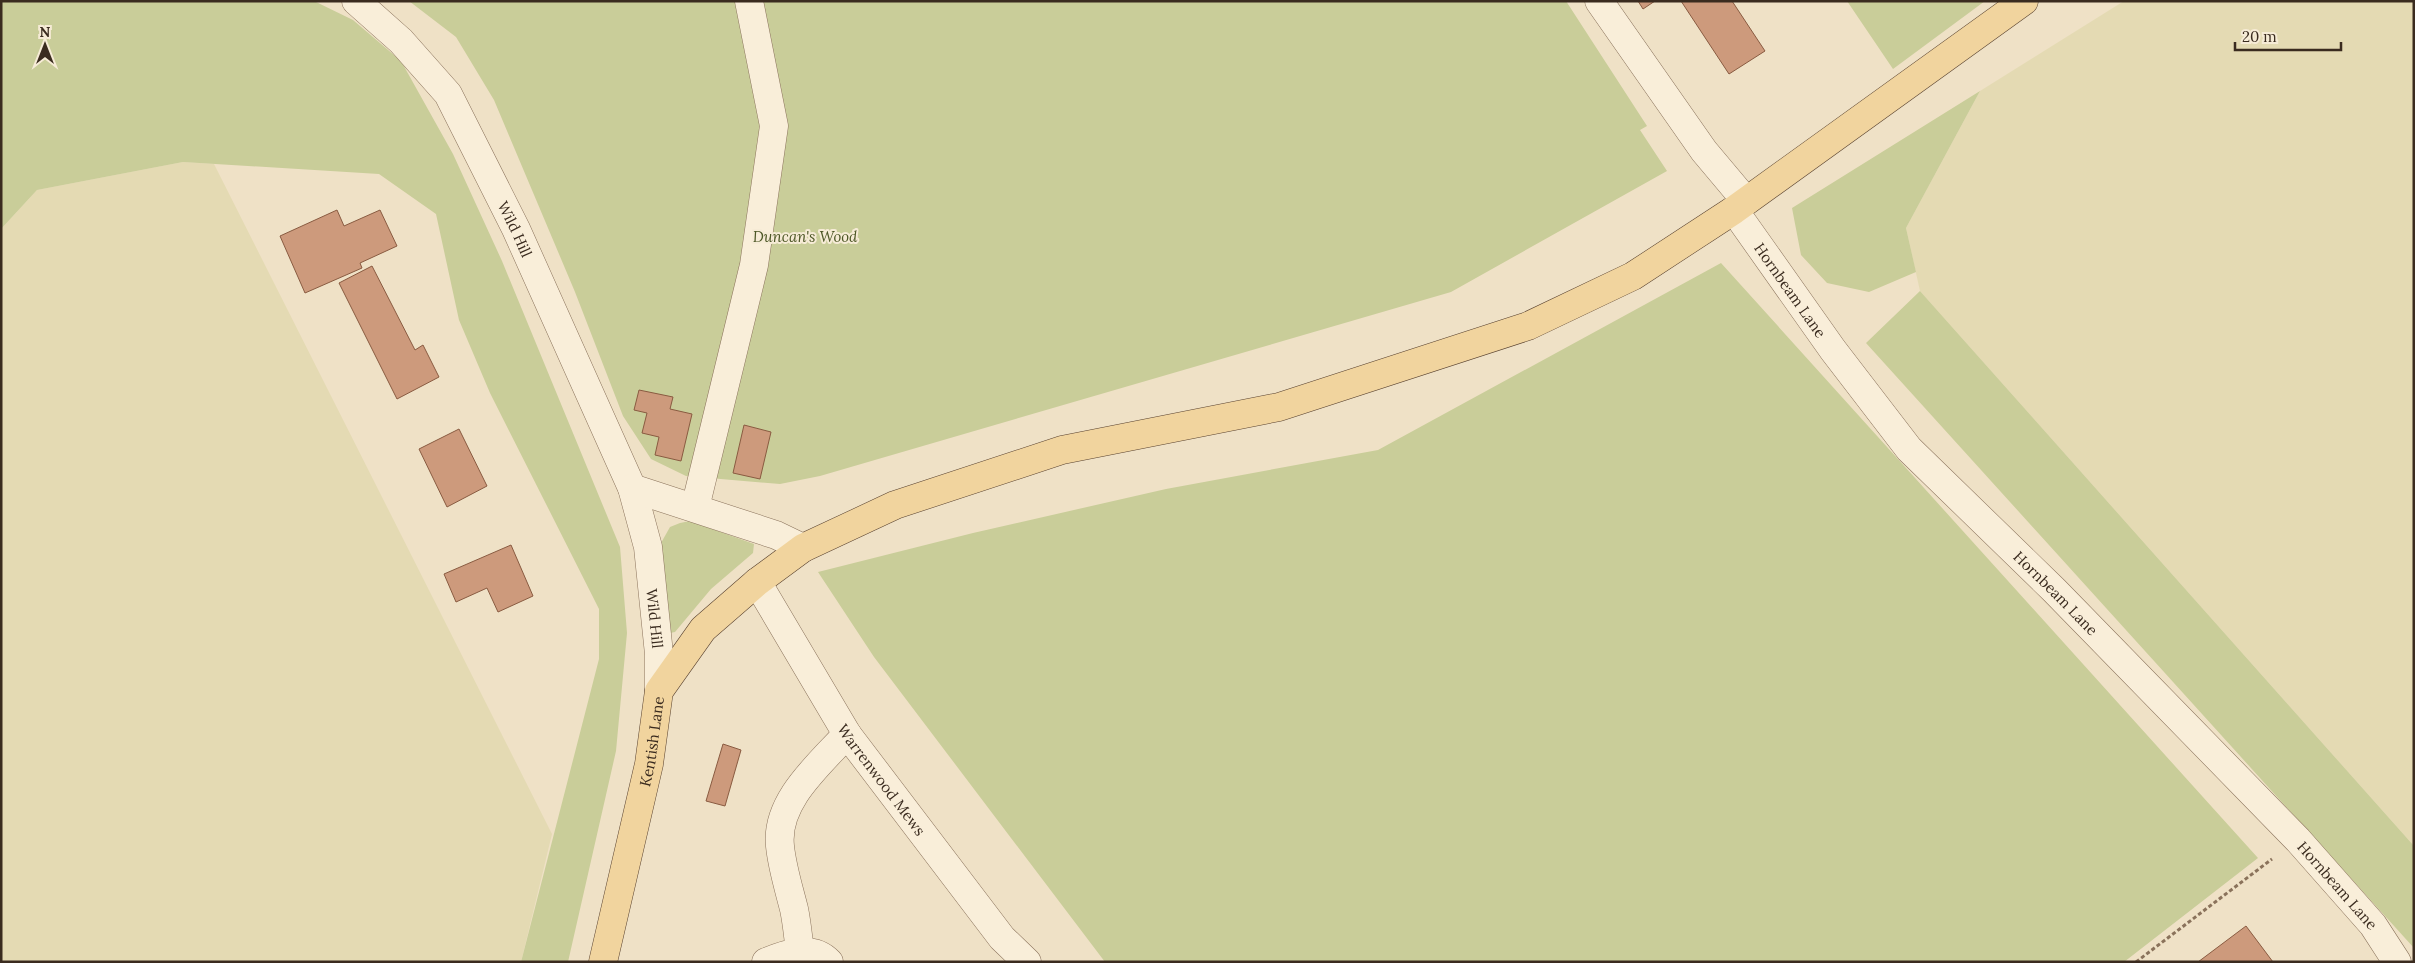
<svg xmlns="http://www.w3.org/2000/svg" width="2415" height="963" font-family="Lora,serif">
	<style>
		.farmland { fill: #e4dab3 }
		.green { fill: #c9cd99 }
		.building { fill: #cd9a7c; stroke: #895b41 }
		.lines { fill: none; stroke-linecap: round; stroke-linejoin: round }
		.minor-casing { stroke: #8a725b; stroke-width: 29 }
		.major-casing { stroke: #58412f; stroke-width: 29 }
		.path { stroke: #8a725b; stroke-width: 3; stroke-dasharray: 4 2.5; stroke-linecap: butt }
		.minor { stroke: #f9eed9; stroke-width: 28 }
		.major { stroke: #f1d49e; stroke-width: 28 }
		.labels { text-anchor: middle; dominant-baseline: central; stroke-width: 4; stroke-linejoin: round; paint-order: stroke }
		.street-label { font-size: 15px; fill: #3a2b1f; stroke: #f6ebd6 }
		.park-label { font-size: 15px; font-style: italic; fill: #4d5726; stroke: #f6ebd6 }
	</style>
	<rect width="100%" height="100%" fill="#efe1c6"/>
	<path class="farmland" d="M2124,1H2414V846L1920,291L1906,228L1980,91Z
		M183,162L214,164L552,834L521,962H1V229L37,190Z"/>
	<path class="green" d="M1,1H314L353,20L401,61L453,154L502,261L620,547L627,633L616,751L568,962H521L599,659V609L490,393L459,320L436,214L379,174L183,162L37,190L1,229Z
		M409,1H1566L1647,126L1640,130L1667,171L1451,292L820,476L780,484L686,476L651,459L623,416L575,292L494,100L456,37Z
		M1847,1H1985L1893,69Z
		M1980,91L1906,228L1916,272L1869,292L1827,283L1801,255L1792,208Z
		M1721,263L2258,858L2124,962H1105L874,657L818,572L973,533L1166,489L1378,450Z
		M1920,291L2414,846V948L1866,343Z
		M690,521L754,544L753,553L711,589L675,632L670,633L661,543L670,527L680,523Z"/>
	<path class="building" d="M1638,1H1655L1643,9Z
		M1681,1H1732L1765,51L1729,74Z
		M337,210L344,226L380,210L397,246L360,263L362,268L305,293L280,236Z
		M372,266L415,350L423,345L439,377L397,399L339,283Z
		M639,390L673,397L670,409L692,414L681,461L655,455L659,437L642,433L647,413L634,410Z
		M744,425L771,432L760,479L733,473Z
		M459,429L487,486L447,507L419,449Z
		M511,545L533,596L498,612L487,588L456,602L444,574Z
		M723,744L741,750L725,806L706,801Z
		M2246,926L2273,962H2198Z"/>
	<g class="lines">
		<defs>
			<g id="minor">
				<path id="s1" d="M356,1L401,41L448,94L516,229L632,488L648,547L659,654V691"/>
				<path d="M1599,1L1704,151L1746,201"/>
				<path id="s2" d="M1734,210L1833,350L1909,449L2054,590L2298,840L2373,925L2397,962"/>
				<path d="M632,488L776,535L803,548"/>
				<path d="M695,508L754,265L774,126L749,1"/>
				<path id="s3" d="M757,582L847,734L1002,938L1027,962"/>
				<path d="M800,951C798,937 797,923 794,909C789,889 782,867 780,846C775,801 820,764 847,734"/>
				<path d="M766,962C786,954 812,944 829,962"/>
			</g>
			<g id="major">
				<path id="s4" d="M603,962L649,764L659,691L703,629L757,582L803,548L895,505L1062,450L1279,407L1528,326L1633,276L1734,210L2024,1"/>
			</g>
		</defs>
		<use href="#minor" class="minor-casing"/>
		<use href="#major" class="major-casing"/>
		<path class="path" d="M2136,962L2272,859"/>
		<use href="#minor" class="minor"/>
		<use href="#major" class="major"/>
	</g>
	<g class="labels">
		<g class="street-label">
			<text stroke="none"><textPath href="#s1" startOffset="282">Wild Hill</textPath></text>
			<text stroke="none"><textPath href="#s2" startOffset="98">Hornbeam Lane</textPath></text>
			<text stroke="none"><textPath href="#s2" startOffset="502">Hornbeam Lane</textPath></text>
			<text stroke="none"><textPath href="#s1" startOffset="699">Wild Hill</textPath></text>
			<text stroke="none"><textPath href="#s4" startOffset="226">Kentish Lane</textPath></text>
			<text stroke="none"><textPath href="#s3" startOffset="234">Warrenwood Mews</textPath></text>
			<text stroke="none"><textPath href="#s2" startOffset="908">Hornbeam Lane</textPath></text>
		</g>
		<g class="park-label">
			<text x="805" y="236">Duncan's Wood</text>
		</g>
	</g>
	<rect width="2415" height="963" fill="none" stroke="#3a2b1f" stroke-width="5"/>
	<g transform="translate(45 45)" stroke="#f6ebd6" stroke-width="4" paint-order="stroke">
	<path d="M0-4L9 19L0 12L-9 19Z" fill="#3a2b1f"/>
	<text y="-8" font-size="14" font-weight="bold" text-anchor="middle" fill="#3a2b1f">N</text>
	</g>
	<path d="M2235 42v8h106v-8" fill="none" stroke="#3a2b1f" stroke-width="2.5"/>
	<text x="2242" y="42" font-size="15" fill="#3a2b1f" stroke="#f6ebd6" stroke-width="4" paint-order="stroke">20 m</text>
</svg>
